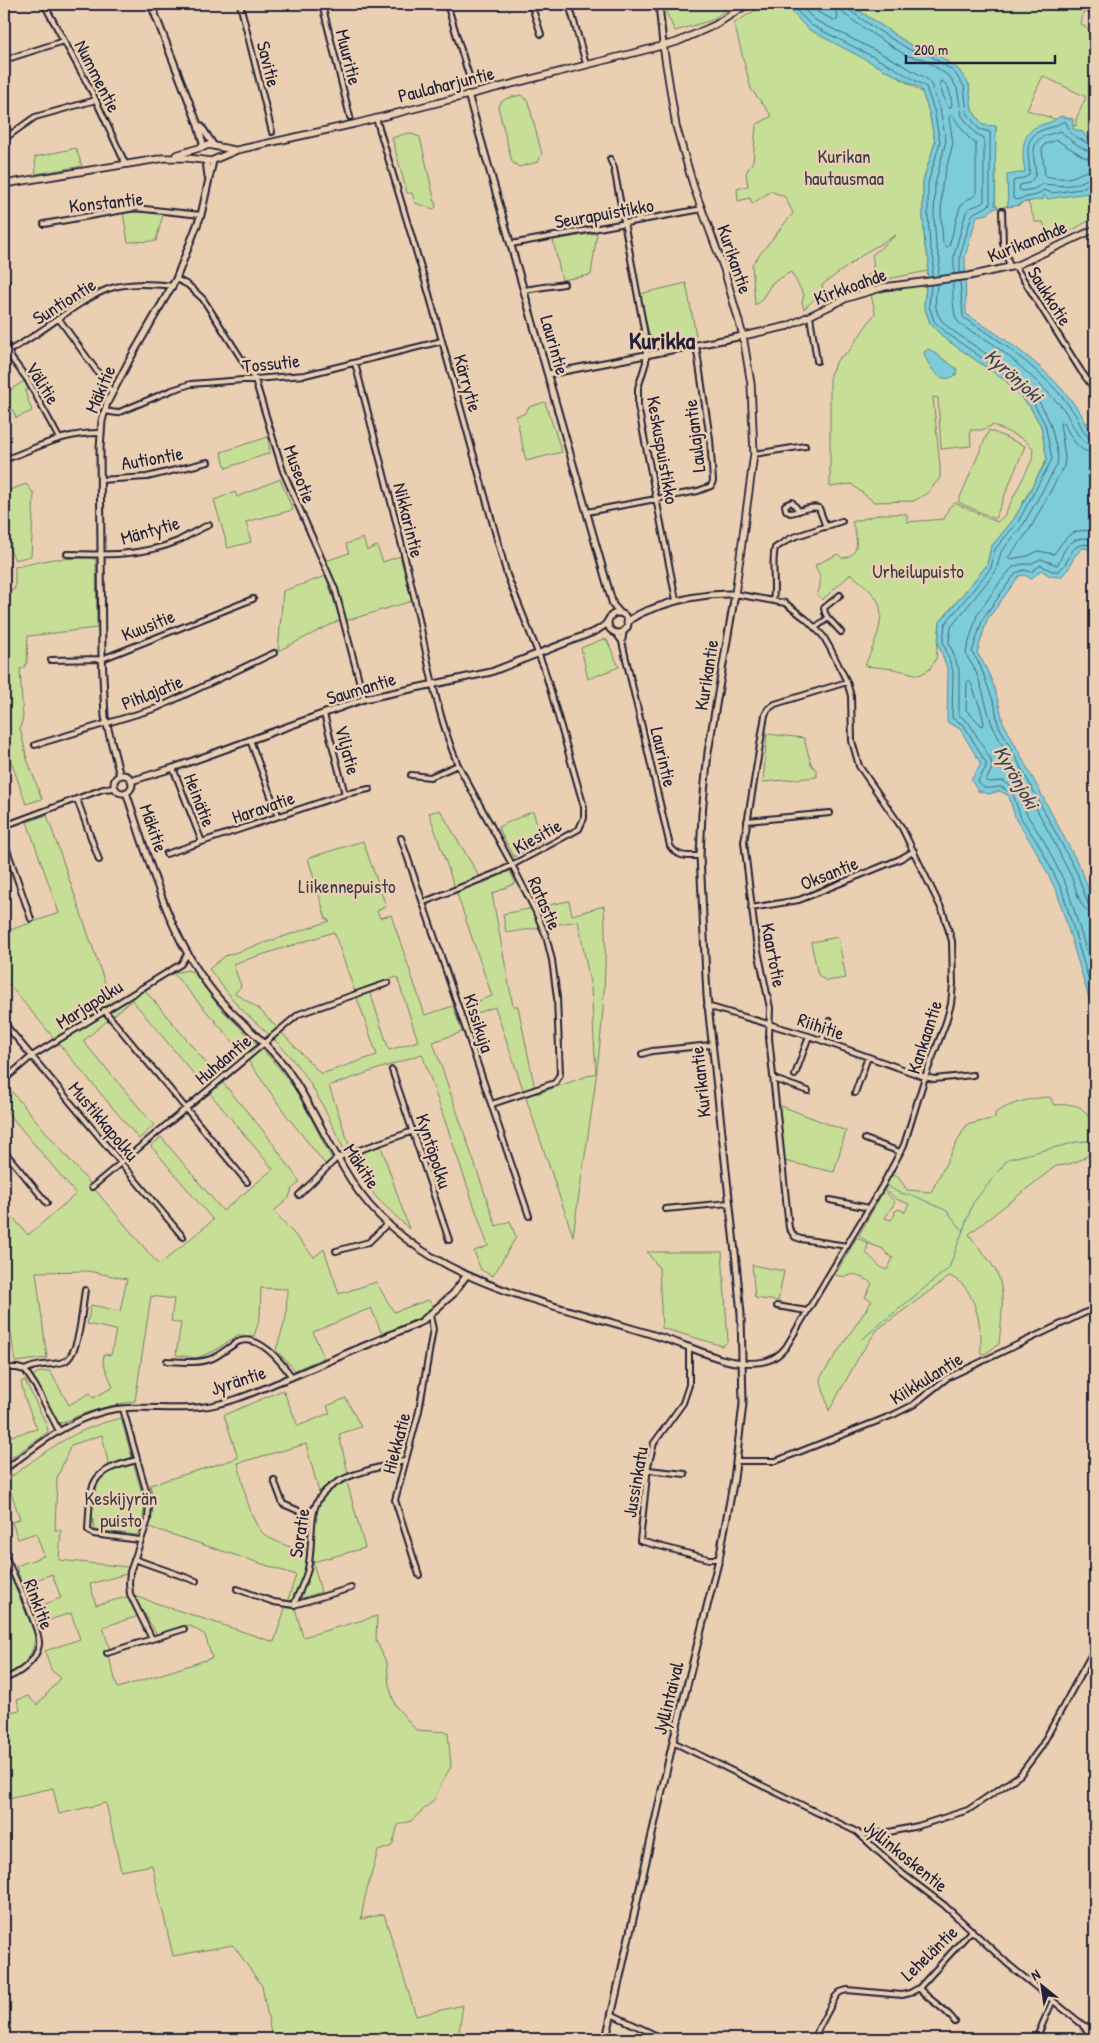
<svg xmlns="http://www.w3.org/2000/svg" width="1099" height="2043" font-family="'Patrick Hand',sans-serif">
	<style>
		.green { fill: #c6de95; stroke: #748068; fill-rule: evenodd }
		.water { fill: #7cccd9; stroke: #58889a }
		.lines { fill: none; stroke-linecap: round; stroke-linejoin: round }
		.shore { stroke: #46667a; stroke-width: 1 }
		.stream { stroke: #58889a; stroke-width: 1 }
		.minor-casing { stroke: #22223b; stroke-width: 8 }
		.tertiary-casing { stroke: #22223b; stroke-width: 9 }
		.secondary-casing { stroke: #22223b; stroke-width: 9 }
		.minor { stroke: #ebcfb2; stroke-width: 4 }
		.tertiary { stroke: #ebcfb2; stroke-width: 5 }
		.secondary { stroke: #ebcfb2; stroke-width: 5.5 }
		.labels { text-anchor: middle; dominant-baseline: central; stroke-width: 5; stroke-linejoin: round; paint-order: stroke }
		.street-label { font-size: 19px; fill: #22223b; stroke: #ebcfb2 }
		.park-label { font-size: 19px; fill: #3b3e48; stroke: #ebcfb2 }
		.water-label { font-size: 20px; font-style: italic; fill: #34445b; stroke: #ebcfb2 }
		.district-label { font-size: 24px; font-weight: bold; fill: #22223b; stroke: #ebcfb2 }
	</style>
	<rect width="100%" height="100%" fill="#ebcfb2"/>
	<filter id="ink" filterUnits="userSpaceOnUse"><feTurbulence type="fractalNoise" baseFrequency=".02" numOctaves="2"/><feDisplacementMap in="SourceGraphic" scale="10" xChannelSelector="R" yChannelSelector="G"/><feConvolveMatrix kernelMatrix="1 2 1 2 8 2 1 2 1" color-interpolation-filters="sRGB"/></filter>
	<g filter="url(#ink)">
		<path class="green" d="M666,4H735L712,20L675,31L666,12Z
			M766,4H784L788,9L922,92L929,112L935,142L923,182V217L925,247L929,260L928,271L872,282L847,289L848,286C863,280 878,274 872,255L896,235L868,251L822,285L824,290L804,309L802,302L804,295L791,272L772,283L760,302L755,305L752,264L793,213L785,197L771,191L752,204L750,198L738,201L737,189L748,186L746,173L753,161L756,125L772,116L751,89L734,23Z
			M849,4H957L964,10L1003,9L1007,4H1050L1084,10L1081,24L1095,34V217L1050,243L1043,222H1035L1028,202L1020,203V205L997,208V206H995L996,170H994L996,127L983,126L971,110L969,84L928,48L912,46ZM1043,76L1086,97L1076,119V126L1027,110Z
			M521,95L528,101L542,154L538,162L519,167L512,162L498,107C501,98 512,97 521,95Z
			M408,133L420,137L436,207L433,209L415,203L412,193H407L392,138Z
			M76,148L82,166L36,174L35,157Z
			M141,212L163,214L156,241L128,242L123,213Z
			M597,233L591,275L562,280L553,240Z
			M686,283L696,335L660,342L649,335L640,294Z
			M926,285L924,306L930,323L944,338L1006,381L1030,407L1041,426L1047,459L1014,519L991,547L987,565L940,622L936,659L929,670L919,675L894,669L865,666C872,647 889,618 876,598C870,589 859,581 851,574L822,600L817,595C822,583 821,577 815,565L838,554L842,558C862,556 857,536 852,522L881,514H907V522L944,519L949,507L955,503L997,522L1004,516L1032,460L1033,448L1023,439L993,425L982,430H970L971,446L941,449L938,398L933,397L940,466V478L927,493L914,501L874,502L851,484L830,487V374L838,359L849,351L875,313L871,294L906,286Z
			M24,381L29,388L25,391L32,411L16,418L13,410L4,413V394Z
			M545,402L562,452L526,461L516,416L524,414L529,407Z
			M989,430L1025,446L995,519L958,502Z
			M268,437L270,453L226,468L221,452Z
			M280,479L293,510L246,522L251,542L228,548L214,500L235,492L237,497Z
			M26,484L34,494L31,556L15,560L4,537V492Z
			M363,538L367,550L377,546L383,562L400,556L412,601L345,621L337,588L326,561L349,553L346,544Z
			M90,558L96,559L97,628L28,636L27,662L24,668L20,669L23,718L20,728L27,759L42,799L26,804L4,741V593L15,589V567L53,559Z
			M326,576L340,620L278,651L283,591Z
			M603,639L607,640L619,667L588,679L581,648Z
			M767,734L804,738L811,764L817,771V777L763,782C765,766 765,750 767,734Z
			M440,810L476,871L482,884L509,871L516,883L492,894L513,1006H518L536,1094L596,1073L591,988L578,921L506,933L503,914L569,901L572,915L604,906C611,1016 588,1128 573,1236L495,1007L468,1016L464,1006L492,996L429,813Z
			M533,811L542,842L514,857L498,827Z
			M47,815L113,1006L144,989L266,1134L300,1182L292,1189L289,1198L274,1211L314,1257L324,1249L339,1294L376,1282L394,1312L428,1300L434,1306L421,1317L382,1334L371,1308L313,1332L324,1358L295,1370L276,1350L286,1318L287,1289L261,1288L260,1317L254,1336L238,1335L214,1351L197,1358L176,1355L181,1323L171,1321L174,1299L151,1296L135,1401C108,1406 86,1411 62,1423L57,1422L33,1376L39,1372L50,1371L69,1405L90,1393L93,1398L113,1387L103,1362L104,1354L111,1355L116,1330L87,1324L91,1305L120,1311L127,1279L88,1271L36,1272L47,1358L15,1362L4,1284V1207L28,1235L76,1194L4,1108V1088L7,1086L159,1265L213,1220L151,1146L161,1137L223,1211L273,1169L132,1000L83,1041L154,1125L139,1139L4,979V932L59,913L27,822Z
			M363,841L386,906L377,911L380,918L391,915L425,1015L453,1006L462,1032L433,1042L496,1226L510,1221L516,1237L493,1276L481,1270L474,1251L488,1246L422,1054L329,1086L353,1156L381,1146L409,1229L376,1197L348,1158L323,1106L308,1080L292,1059L279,1044L238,1006L209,969L225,956L330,921L326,919L308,858ZM334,932L377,1055L321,1074L259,1009L235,993L241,986L233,964ZM397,977L418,1041L389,1050L368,986Z
			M838,937L846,978L826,981L818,975L811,942Z
			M188,970L194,973L220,1008L265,1052L280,1069L299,1095L332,1159L325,1164L287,1116L242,1052L173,973Z
			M1050,1097L1054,1105C1076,1104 1081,1103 1092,1123L1095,1124V1150C1082,1160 1073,1165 1056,1166L969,1234C976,1246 988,1257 995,1269C1007,1290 1001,1321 999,1344L985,1354L980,1353C984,1335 976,1298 963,1285C959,1281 954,1278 950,1276L877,1330L860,1355L829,1411L820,1378L872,1301L865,1297L872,1284C869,1281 861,1276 857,1275C849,1273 845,1279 835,1275L857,1237L868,1244L866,1253C875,1260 876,1266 887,1270L893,1258L887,1254L883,1249L870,1244L859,1235L884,1190L895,1202L885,1218L891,1220L895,1214L894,1212L899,1209L905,1212L909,1204L896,1199L885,1188L890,1177L893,1175L898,1177L907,1190L931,1192L966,1125L995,1118V1113C1013,1102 1030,1098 1050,1097Z
			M779,1105L846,1131L834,1172L784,1161Z
			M647,1252H722L728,1341L723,1346L662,1328L659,1268Z
			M752,1265L784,1271L778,1301L755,1298Z
			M25,1380L47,1426L48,1432L4,1463V1447H6L4,1438L37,1429L25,1399L21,1382Z
			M283,1390L298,1426L330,1413L327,1406L346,1398L361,1427L339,1434L348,1474L345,1475L365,1548L313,1562L321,1592L299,1599L295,1608L303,1637L377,1616L376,1640L387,1664L389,1685L395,1705L416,1730L448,1732L451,1767L443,1780L434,1800L411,1821L398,1825L392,1846L378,1851L365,1897L361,1919L384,1914L416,2016L463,2005L458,2039H272L262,1986L233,1945L173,1956L152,1865L121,1871L106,1803L59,1814L53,1788L4,1799V1713L20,1710L17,1700L28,1696L37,1705L61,1678L51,1670L45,1651L80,1639L71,1613L40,1623L35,1608L61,1598L52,1574L22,1585L16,1566L44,1556L36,1533L18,1539L12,1522L20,1519L11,1492L4,1494V1482C45,1452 70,1430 121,1418L145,1505L142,1524L137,1535L95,1530C90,1517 92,1491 101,1479C103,1476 107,1473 110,1471L102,1435L71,1445L57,1478L55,1530H61L59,1560L128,1567L126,1574L90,1584L96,1605L127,1597H138L274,1642L296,1575L149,1527L154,1502L150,1485L238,1458L224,1415ZM306,1444L320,1496L310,1515L304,1551C292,1548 275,1542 265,1535C249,1522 243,1482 238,1463ZM145,1614L157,1635L189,1625L205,1635L212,1658L118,1688L107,1652L110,1650L103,1627Z
			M4,1561L35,1634C34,1656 24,1668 4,1675Z"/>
		<path class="water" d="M784,4H849L912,46L928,48L958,69L969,84L972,110L983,125L996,126L995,205L998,206L997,208L992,209L988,214L977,216L965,257L966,314C1006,339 1050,369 1077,408C1084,417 1087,428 1095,437V550L1083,548L1080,550L1074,557L1069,568L1061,577L1050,576L1041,570L1031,579L1025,575L1019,576L987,620L977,653C991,672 998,698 1003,722L1082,871L1095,909V1018L1057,892L1034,847L1016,820L1009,796L1000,791L989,794L978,791L971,780L981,764L960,729L947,722L948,671L938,643L940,622L987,565L991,547L1014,519L1047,460L1041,426L1030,407L1006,381L944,338L930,323L924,306L929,260L925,247L923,217V181L935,142L929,112L921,89L808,29Z
			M1060,116L1073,119V129L1083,132L1086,137L1095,142V188L1088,189V193L1047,199L1045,195L1043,196L1044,199L1020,203V205L1008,207L1007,175L1025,172C1022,155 1020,134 1038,126C1046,123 1054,122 1060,116Z
			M929,349L957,369L956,375C940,386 930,368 924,354L925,351Z"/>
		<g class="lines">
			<path class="shore" d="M790,4L811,25L893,67L926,87L934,110L940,142L928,183V216L930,246L934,260L932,277
				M798,4L815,20L896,61L927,79L931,84L940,109L946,141L935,184L934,216L936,245L940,260L938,276
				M809,4L819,13L836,21L838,18L833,4
				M840,4L844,14L868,31L907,56L924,59L950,77L957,88L962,116L975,133L984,138V201C979,207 971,205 966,212L954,255V274
				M847,4L849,10L876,29L910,50L927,53L954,72L964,86L967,113L979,129L990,132V204C985,210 977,209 972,215L960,256V273
				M941,81C951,85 950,96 952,105L950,108L947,106L939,84Z
				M952,115L968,137L976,144V195L965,201L960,207L949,246L946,247L943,243L941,216L942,185L953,143L949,118Z
				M1095,146C1089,145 1077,137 1070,133L1066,122H1062C1055,127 1047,128 1040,131C1021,140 1031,160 1029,174L1026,177L1013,181V198L1015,200L1037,195L1044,190L1052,193L1081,189L1087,185L1095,184
				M1095,153C1086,152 1066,138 1061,131C1042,136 1032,138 1034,160C1035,166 1036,170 1035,176L1029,183L1020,185L1019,189L1022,191L1034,189L1043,184C1054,185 1064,187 1076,184C1083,182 1087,178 1095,177
				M1095,160L1084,157L1057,140L1045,144L1042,149L1045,176C1054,178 1065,180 1075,176C1082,173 1087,170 1095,170
				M960,281L963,317C973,325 985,330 995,338C1022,358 1054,383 1073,411C1080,420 1082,438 1095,440
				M953,282C953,292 952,311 957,320C962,329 983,337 992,343C1018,363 1040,384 1062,407C1072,419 1077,445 1095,446
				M937,284C936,295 933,308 940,318C946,328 960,335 969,342C1005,367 1046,392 1054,439C1056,447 1059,456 1057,465L1023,525L1001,552L996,571L951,627L949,642L959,670V715L969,723L991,760L992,768L986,781L989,782L1003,781L1018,791L1027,815L1044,841L1067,887L1095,979
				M931,285L929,306L934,321L948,334L1009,377L1034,404L1045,424L1052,459L1018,522L995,549L991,568L945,624L943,642L953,671L952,718L964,725L986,763V767L978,781C984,792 991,787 1001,787L1013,794L1021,818L1039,845L1062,890L1095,1001
				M1095,453C1078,453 1071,437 1064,423H1060L1065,457L1064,466L1030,529L1008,558L1010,559L1028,556L1038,551L1054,554C1067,536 1071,528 1095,531
				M1095,539C1082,537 1072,538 1064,551C1061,556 1061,561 1057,565L1041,559L1030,564H1022L1013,567L1000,582L977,615L966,652C967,659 972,663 975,670C983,688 986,708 993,727C1018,776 1046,824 1070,874C1077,886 1078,913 1095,913
				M1095,545C1066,541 1075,557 1059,571H1052L1041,565L1031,572L1024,570L1016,573L983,618L972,652L980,665L995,706L998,724L1077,873L1088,904L1095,907
				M969,681L971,683L981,710L984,723L982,726L966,710L967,683Z"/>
			<path class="stream" d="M1092,141L1095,135
				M1005,206H1008
				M1085,424L1095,418
				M887,1185L897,1192L917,1197L947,1211L963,1231
				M862,1339L949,1268L973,1203L1008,1159L1077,1142L1095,1140"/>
			<defs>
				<path id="minor" d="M44,4L93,94L125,163
					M240,4L272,132
					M322,4L350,117
					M447,4L469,76
					M531,4L541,34
					M569,4L586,64
					M1091,11L1095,9
					M4,60L64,41
					M376,118L429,294L507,575L544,668L584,807V818L579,829L499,872L424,902
					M4,139L35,117L96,100
					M610,159L614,168L646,340V362L638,388V406L676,600
					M1002,211L1003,243L1010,267
					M44,224L135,208L201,215
					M511,244L702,209
					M1015,266L1081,371L1095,390
					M176,279L188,285L203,299L255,380L283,471L335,589L364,699
					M4,281H6
					M524,290L564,284
					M810,316L817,361
					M59,319L112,392
					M4,341L12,359L27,379L59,438
					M4,353C41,336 71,304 108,289C127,282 153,284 173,286
					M355,363C375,440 396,518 414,596C427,654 435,710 458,765L509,859L535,910L546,936L552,960L557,998L560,1074L555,1083L492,1104
					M104,411L117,413L172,390L191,384L305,375L442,341
					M754,454L805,446
					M4,460C39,447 62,433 100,433
					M100,480L147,477L208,462
					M799,511L792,502L785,505L786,510L790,513C799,512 810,505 819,508L826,527
					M587,512L698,491L711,486L713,481L710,439L696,345
					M67,554C104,555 143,556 178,541C188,536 198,529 209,525
					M735,594L785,603L806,619L823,636L830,648L847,682L851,696L852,741L859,766L902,828L943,912L952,941L953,984L951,1004L946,1022L925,1077L904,1145L882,1186L786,1347C773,1363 762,1363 743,1363
					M773,601C776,583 771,565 775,548L791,538L842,521
					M828,618L841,632
					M815,628L828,618L825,613L824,608L840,595
					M624,630L622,642L670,846C678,858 687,856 700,856
					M615,632L621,640
					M51,660L102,659L253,599
					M324,714L345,794
					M250,740L278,815
					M35,745L157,708L274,653
					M173,768L202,842
					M411,775L430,777L458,765
					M77,799L99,860
					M747,821L830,813
					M4,826L103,789L115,788
					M401,838L529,1216
					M4,841L31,919
					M166,854L345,794L369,789
					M751,908L799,900L900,859L914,851
					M707,1006L809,1036L925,1077L934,1079L973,1075
					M104,1010L247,1182
					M4,1023L183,1237
					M822,1040L830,1021
					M642,1054L652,1051L711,1045
					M392,1070L449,1240
					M795,1075L809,1036
					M774,1079L808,1091
					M4,1080L32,1056L181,964L188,953
					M855,1093L868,1057
					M865,1139L900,1152
					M4,1151L47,1203
					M92,1187L299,1014L388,983
					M299,1195L337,1158L413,1131
					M830,1200L869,1208
					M665,1209L729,1203
					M847,1246L801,1239L795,1237L789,1228L769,1038L770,1008L756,941L744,842L765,715L768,709L775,704L847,682
					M336,1251L369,1242L388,1223
					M777,1306L807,1311
					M689,1347V1385L683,1403L654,1443L648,1466L640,1541L709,1559H719
					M167,1361C182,1362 199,1364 213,1358C223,1353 231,1345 240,1341C260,1335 282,1363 292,1377
					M4,1368H17L25,1370L36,1387L59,1431
					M25,1370C37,1363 50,1366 63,1362C80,1357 82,1307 85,1290
					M123,1409L149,1501L148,1520L130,1572L129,1583L130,1594L152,1639
					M137,1460C87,1472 91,1482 88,1530L93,1534L140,1540
					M737,1461H776L893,1415L913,1405L947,1378L1095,1308
					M4,1470C36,1447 66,1421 106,1411C137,1404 169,1411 201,1407C230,1404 257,1391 284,1380
					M648,1470L685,1474
					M274,1480L283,1504L306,1514L314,1509
					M4,1554C11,1569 42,1632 39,1645C36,1662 19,1674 4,1679
					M134,1559L196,1581
					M419,1575L395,1500L419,1411L424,1382L433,1329L430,1316
					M237,1589L274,1602L294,1605L351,1588
					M294,1605C298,1593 305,1581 308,1569C312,1550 310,1530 314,1511C321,1476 375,1469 404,1461
					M107,1653L184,1629
					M673,1742L857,1832L903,1874L944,1905L1009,1965L1083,2025L1088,2027L1095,2026
					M862,1835L889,1832L918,1826L968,1810L1020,1775L1041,1747L1095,1648
					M919,1988C929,2001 946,2008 955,2022
					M611,2014L664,2039
					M1083,2026L1095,2039
					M813,2039L836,1996L840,1992L847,1990L902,1995L910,1993L919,1988L972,1930
					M1036,2039L1053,2000"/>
				<path id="tertiary" d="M151,4L197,122L204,147
					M659,4L663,45
					M468,94L613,605L620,613
					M201,126L214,146
					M206,161L208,177
					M548,374L743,336
					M608 623a10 10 0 1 1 20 0a10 10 0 1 1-20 0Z
					M114 784a9 9 0 1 1 18 0a9 9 0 1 1-18 0Z
					M120,776L105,717L102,655L100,448L102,421L107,403L130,359L176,279L201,215L213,161
					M131,781L173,768L364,699L491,672L596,631L605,625L609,619
					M126,792C150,863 170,943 220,1000C241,1024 267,1042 286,1068C314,1107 331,1153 359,1192C422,1277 531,1299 627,1327C648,1333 670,1340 691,1348C708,1354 724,1362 743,1363
					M284,1380L421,1322L453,1294L466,1276
					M606,2039L674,1737L719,1559L734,1479L743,1404L741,1314L736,1262L707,996L700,856L702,814L708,752L735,594C706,593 681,598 654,608C644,612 634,615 627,623"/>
				<path id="secondary" d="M663,45L676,126L694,188L724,269L743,336L751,384L754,454L735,594
					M176,155L209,145L234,150
					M161,158H187L211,161L237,150L354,124L677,42L715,25L748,4
					M4,184L165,158
					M743,336L788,326L847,298L884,287L969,276L1015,266L1095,229"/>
			</defs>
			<use href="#minor" class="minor-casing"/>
			<use href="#tertiary" class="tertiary-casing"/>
			<use href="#secondary" class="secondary-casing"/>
			<use href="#minor" class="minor"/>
			<use href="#tertiary" class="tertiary"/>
			<use href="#secondary" class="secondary"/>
		</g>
	</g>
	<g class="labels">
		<g class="street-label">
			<text transform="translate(349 57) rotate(76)">Muuritie</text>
			<text transform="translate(269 64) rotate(76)">Savitie</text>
			<text transform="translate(98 76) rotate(63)">Nummentie</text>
			<text transform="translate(446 84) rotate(-14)">Paulaharjuntie</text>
			<text transform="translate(106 202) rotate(-6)">Konstantie</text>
			<text transform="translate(604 213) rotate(-10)">Seurapuistikko</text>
			<text transform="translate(1027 241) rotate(-22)">Kurikanahde</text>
			<text transform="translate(735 259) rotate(71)">Kurikantie</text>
			<text transform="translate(850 286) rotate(-20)">Kirkkoahde</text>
			<text transform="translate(1050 296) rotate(58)">Saukkotie</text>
			<text transform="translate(64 301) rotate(-32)">Suntiontie</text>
			<text transform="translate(555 345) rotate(74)">Laurintie</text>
			<text transform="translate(271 363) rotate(-6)">Tossutie</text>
			<text transform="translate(43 383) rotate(58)">Välitie</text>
			<text transform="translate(468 383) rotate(74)">Kärrytie</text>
			<text transform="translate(100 389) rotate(-67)">Mäkitie</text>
			<text transform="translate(694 436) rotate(-97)">Laulajantie</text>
			<text transform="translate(663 450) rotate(80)">Keskuspuistikko</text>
			<text transform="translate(152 458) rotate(-10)">Autiontie</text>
			<text transform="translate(300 474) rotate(70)">Museotie</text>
			<text transform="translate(409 520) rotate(76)">Nikkarintie</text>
			<text transform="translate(150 530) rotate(-16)">Mäntytie</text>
			<text transform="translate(148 625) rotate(-22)">Kuusitie</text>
			<text transform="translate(706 675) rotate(-81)">Kurikantie</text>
			<text transform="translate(361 688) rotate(-17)">Saumantie</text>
			<text transform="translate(152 692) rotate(-22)">Pihlajatie</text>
			<text transform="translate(348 750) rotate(75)">Viljatie</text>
			<text transform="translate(664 757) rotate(77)">Laurintie</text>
			<text transform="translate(200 800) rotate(69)">Heinätie</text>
			<text transform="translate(263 807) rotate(-19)">Haravatie</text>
			<text transform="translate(154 828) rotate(71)">Mäkitie</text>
			<text transform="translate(537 836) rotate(-29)">Kiesitie</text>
			<text transform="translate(829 873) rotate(-22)">Oksantie</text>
			<text transform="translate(545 903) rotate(66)">Ratastie</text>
			<text transform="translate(774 955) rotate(79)">Kaartotie</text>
			<text transform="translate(89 1004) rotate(-32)">Marjapolku</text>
			<text transform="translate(479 1023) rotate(72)">Kissikuja</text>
			<text transform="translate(821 1026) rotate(19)">Riihitie</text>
			<text transform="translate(924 1037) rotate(-72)">Kankaantie</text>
			<text transform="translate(223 1059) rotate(-40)">Huhdantie</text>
			<text transform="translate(700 1082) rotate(-96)">Kurikantie</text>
			<text transform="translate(104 1121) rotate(50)">Mustikkapolku</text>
			<text transform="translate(434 1151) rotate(72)">Kyntöpolku</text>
			<text transform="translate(362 1166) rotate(57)">Mäkitie</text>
			<text transform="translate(926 1378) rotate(-32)">Kiikkulantie</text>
			<text transform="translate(238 1380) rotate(-18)">Jyräntie</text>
			<text transform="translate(396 1443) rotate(-75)">Hiekkatie</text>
			<text transform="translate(635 1482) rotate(-80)">Jussinkatu</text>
			<text transform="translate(299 1533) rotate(-81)">Soratie</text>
			<text transform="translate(39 1604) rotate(69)">Rinkitie</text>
			<text transform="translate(668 1698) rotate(-76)">Jyllintaival</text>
			<text transform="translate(906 1856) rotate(39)">Jyllinkoskentie</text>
			<text transform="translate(929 1953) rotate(-44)">Leheläntie</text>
		</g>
		<g class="park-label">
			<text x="844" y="156">Kurikan<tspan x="844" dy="22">hautausmaa</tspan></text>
			<text x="918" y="571">Urheilupuisto</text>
			<text x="347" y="886">Liikennepuisto</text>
			<text x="121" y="1498">Keskijyrän<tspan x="121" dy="22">puisto</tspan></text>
		</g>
		<g class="water-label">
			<text transform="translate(1014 375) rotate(42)">Kyrönjoki</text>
			<text transform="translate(1017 777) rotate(60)">Kyrönjoki</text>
		</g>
		<g class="district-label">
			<text x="662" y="340">Kurikka</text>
		</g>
	</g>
	<rect width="1099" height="2043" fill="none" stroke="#ebcfb2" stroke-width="20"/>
	<rect x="10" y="10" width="1079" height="2023" fill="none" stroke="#22223b" stroke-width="2" filter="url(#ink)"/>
	<g transform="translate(1042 1986) rotate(330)" stroke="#ebcfb2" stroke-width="4" paint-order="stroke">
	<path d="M0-4L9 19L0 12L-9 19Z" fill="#22223b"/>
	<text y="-8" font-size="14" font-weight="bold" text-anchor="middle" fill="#22223b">N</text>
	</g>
	<path d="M906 55v8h149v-8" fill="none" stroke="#22223b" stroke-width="2.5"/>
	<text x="914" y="55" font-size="15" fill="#22223b" stroke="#ebcfb2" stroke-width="4" paint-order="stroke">200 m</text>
</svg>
